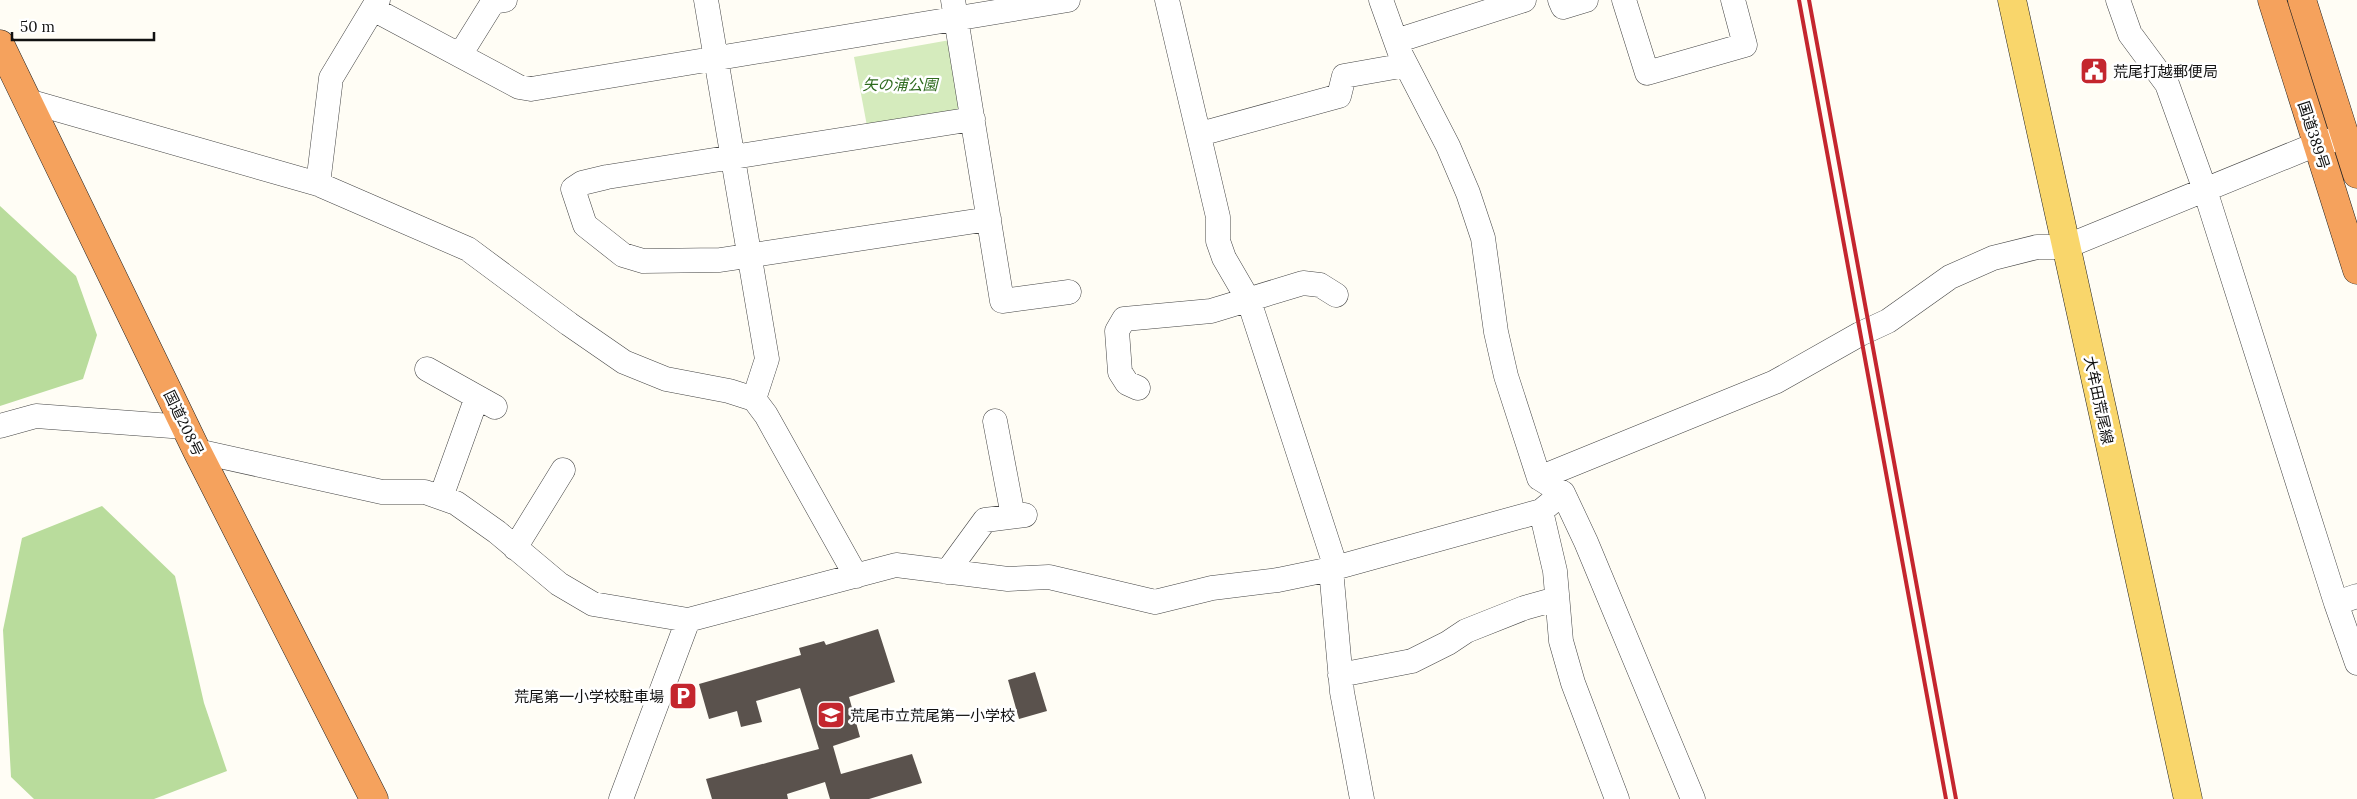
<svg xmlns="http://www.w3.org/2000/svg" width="2357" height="799" font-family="Lora,'Noto Sans JP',serif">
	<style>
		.green { fill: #d5ebbd }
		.forest { fill: #b9dc9c }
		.building { fill: #5a524d }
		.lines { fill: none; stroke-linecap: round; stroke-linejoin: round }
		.minor-casing { stroke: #444; stroke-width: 25 }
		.major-casing { stroke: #222; stroke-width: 29 }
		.highway-casing { stroke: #222; stroke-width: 29 }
		.minor { stroke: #fff; stroke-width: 24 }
		.major { stroke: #f9d66b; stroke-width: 28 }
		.highway { stroke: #f5a25d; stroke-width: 28 }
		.rail { stroke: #c4262e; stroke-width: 4 }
		.labels { text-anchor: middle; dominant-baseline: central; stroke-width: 5; stroke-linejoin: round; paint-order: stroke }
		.poi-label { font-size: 15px; fill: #111; stroke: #fff; text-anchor: start }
		.park-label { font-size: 15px; font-style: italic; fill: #2f6b1f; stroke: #fff }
		.street-label { font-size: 15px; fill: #111; stroke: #fff }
	</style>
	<rect width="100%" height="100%" fill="#fffdf5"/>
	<path class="green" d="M950,40L962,109L867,126L854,57Z"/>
	<path class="forest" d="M0,206L76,276L97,335L83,379L0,406Z
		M102,506L175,576L204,703L227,771L154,799H34L11,777L3,630L22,538Z"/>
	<path class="building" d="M878,629L895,682L849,697L860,737L833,746L841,774L912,754L922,783L869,799H830L825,782L787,794L788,799H712L706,779L819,749L800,688L756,701L762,722L741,727L737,711L709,719L699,684L801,655L799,648L824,641L826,645Z
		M1035,672L1047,711L1019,719L1008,680Z"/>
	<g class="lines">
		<defs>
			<path id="minor" d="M706,0L767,359L754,399
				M953,0L1002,301L1069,292
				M1167,0L1218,217V241L1224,258L1249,301L1336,568
				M1381,0L1400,53L1448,146L1468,193L1483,238L1496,332L1506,376L1539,478L1563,493L1586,542L1693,799
				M1560,0L1563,7L1586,0
				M1624,0L1647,73L1745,45L1733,0
				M2118,0L2130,34L2167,84L2205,190L2336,603L2357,663
				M373,9L519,87L531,89L1068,0
				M1396,41L1524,0
				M460,55L493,2L505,0
				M28,101L318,184L468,249L569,324L624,362L666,379L729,391L754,399L766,415L856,576
				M973,119L607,177L582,183L573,189L585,225L623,255L643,261L720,260L989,219
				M1200,134L1339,96L1344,76L1406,65
				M318,184L331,78L378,0
				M427,369L495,407
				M1138,388L1127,383L1120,372L1117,331L1124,319L1211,311L1303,283L1320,285L1336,295
				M995,421L1013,516
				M0,426L36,416L185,427
				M197,451L382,492H425L456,503L497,532L559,584L593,604L688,620L896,565L1008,579L1049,577L1155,602L1212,588L1278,580L1331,569L1541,511L1563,493
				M1539,478L1775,382L1860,334L1888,321L1950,277L1993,258L2037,247H2065L2317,144L2345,137L2357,140
				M441,497L477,397
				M1541,511L1555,571L1561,641L1573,683L1617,799
				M515,548L563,470
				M1331,569L1342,692L1362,799
				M947,572L985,520L1025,515
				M2336,603L2357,596
				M1340,675L1412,661L1448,643L1466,631L1524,608L1556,599
				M621,799L688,620"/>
			<path id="major" d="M2012,0L2188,799"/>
			<path id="highway" d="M2272,0L2357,270
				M2302,0L2357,174
				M0,44L197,451L374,799"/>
		</defs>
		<use href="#minor" class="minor-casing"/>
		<use href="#major" class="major-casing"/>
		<use href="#highway" class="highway-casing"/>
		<use href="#minor" class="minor"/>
		<use href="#major" class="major"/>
		<use href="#highway" class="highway"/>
		<path class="rail" d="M1799,0L1946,799
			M1809,0L1956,799"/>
	</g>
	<defs>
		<symbol id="civic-square" viewBox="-11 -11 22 22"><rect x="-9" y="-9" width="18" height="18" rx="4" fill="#c4262e" stroke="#fff"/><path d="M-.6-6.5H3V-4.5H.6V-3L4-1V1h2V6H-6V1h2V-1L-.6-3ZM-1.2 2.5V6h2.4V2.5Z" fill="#fff"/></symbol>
		<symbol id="parking-square" viewBox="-11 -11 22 22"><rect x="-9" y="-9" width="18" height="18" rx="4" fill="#c4262e" stroke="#fff"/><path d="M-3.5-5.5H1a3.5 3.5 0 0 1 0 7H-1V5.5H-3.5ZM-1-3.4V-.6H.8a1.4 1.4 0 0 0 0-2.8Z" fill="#fff"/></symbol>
		<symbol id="school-square" viewBox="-11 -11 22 22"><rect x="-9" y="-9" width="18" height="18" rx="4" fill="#c4262e" stroke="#fff"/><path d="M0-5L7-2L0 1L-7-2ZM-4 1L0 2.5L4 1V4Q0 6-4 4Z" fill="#fff"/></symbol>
	</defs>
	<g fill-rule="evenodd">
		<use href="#civic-square" x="2078" y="55" width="32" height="32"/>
		<use href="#parking-square" x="667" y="680" width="32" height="32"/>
		<use href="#school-square" x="815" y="699" width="32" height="32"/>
	</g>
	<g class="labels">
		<g class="poi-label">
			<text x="2113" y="71">荒尾打越郵便局</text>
			<text x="664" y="696" text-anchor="end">荒尾第一小学校駐車場</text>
			<text x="850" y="715">荒尾市立荒尾第一小学校</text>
		</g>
		<g class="park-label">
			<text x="900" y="84">矢の浦公園</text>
		</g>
		<g class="street-label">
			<text transform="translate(2314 135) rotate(72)">国道389号</text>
			<text transform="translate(2099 400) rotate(78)">大牟田荒尾線</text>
			<text transform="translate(184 423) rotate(64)">国道208号</text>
		</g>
	</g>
	<path d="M12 32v8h142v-8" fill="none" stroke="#111111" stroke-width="2.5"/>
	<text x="20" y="32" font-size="15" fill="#111111" stroke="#ffffff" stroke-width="4" paint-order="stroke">50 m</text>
</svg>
